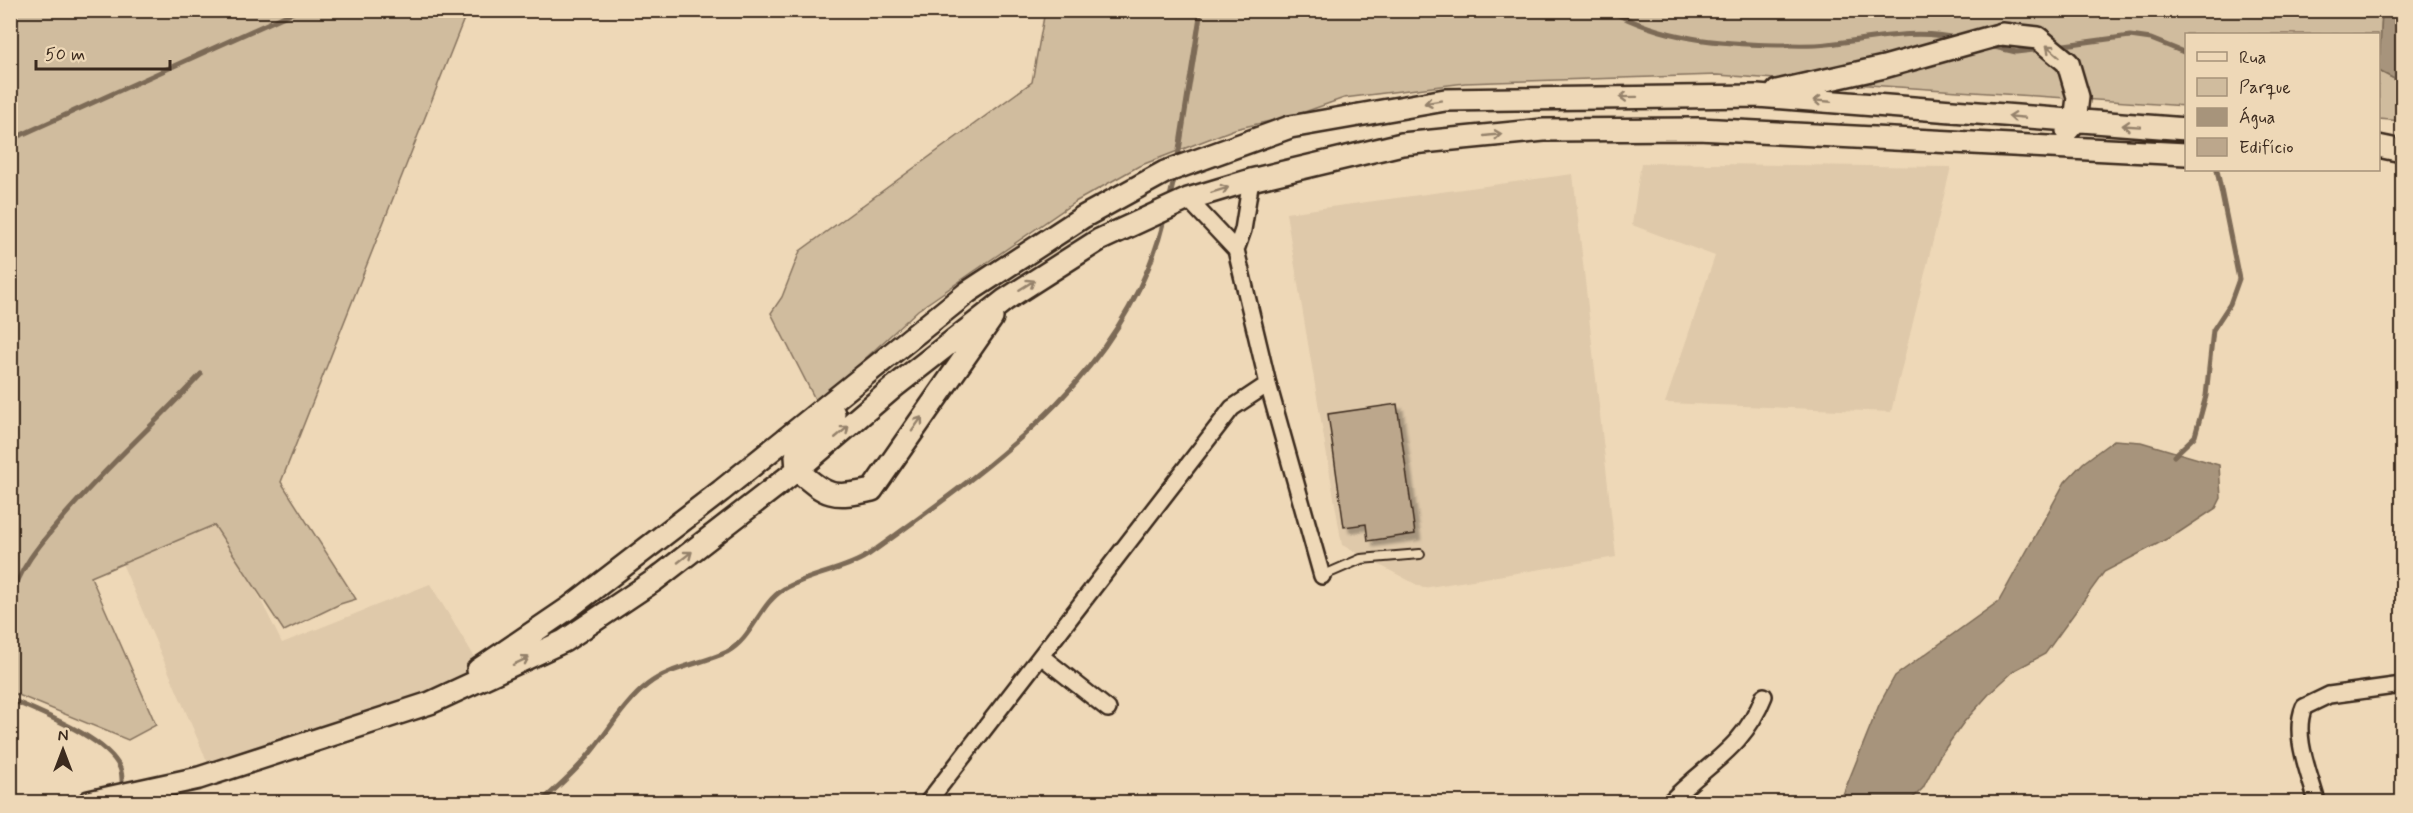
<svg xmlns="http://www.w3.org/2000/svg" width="2413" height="813" font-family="Mynerve,sans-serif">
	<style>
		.built { fill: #dfc9aa }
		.green { fill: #d0bc9e; stroke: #86735e; stroke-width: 1.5 }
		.water { fill: #a7947b; stroke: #7c6a56; stroke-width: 1.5 }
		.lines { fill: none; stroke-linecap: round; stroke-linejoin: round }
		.stream { stroke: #7c6a56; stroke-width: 5 }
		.building { fill: #bca78c; stroke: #3b2a1e; stroke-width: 1.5; filter: url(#shadow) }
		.lane-casing { stroke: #3b2a1e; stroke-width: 12 }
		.street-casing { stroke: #3b2a1e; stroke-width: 20 }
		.secondary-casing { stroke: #3b2a1e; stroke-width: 26 }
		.lane { stroke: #eed8b7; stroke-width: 8 }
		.street { stroke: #eed8b7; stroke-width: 15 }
		.secondary { stroke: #eed8b7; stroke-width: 21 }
		.oneway { stroke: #94816a }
	</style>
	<defs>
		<filter id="shadow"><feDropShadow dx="5.5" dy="5.5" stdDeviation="1.5" flood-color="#0004"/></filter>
	</defs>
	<rect width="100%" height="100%" fill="#eed8b7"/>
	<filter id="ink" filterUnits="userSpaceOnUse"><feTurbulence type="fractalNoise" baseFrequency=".0167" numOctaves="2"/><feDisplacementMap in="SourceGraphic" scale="12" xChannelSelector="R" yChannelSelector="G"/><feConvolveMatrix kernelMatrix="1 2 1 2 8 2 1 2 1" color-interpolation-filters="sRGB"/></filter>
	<g filter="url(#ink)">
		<path class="built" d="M1641,163L1951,167L1891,412L1665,403L1715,256L1632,225Z
			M1573,174L1616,557L1423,588L1342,545L1286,213Z
			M219,515L282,643L430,584L479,664L441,688L210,768L121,561Z"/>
		<path class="green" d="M10,11H467L281,482L356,599L340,604L284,631L214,525L91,577L156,725L128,740L11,692Z
			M1045,11H2382L2379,71L2402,83V121L2379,119L2378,34H2186V106L1717,75L1465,83L1344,98L1296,115L1235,129L1201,142L1139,166L1075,202L918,310L817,403L771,313L782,297L800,251L1032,82Z"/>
		<path class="water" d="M2382,11H2402V83L2379,71Z
			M2114,440L2141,442L2219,465L2221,498L2216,508L2178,533L2104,572L2045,654L2015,670L1990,693L1964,722L1939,757L1923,788L1909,802H1840L1879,705L1895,676L1999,601L2065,482L2083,463Z"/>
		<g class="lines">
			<path class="stream" d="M1609,10C1662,39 1718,44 1778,45C1794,45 1812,46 1828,44C1872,39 1916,28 1960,39
				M1990,46L2016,52L2042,49
				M2057,46L2130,36L2151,39L2186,53
				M10,140L298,10
				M1177,163L1201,10
				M1169,201L1175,175
				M2174,456L2195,436L2206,396L2213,330L2230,304L2239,279L2217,170
				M10,603C19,567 41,543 65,515C108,465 157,422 201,374
				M10,699C40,713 106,737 120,768C123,775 122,784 122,791
				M541,802C556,788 573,774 586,758C605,736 625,702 647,685C670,667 701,664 727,652C753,638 759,604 784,589C811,573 843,571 868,555C991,466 1128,374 1165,216"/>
		</g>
		<path class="building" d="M1397,404L1415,534L1368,541L1366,524L1344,527L1328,414Z"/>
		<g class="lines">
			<defs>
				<path id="lane" d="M1322,576L1361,559L1420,554"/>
				<path id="street" d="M1188,199L1236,250L1268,384L1322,576
					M1236,250L1243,230L1251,180
					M1041,656L1108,709
					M928,802L1232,408L1268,384
					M1670,802C1707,763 1743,750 1764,696
					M2317,802C2310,775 2292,735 2304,707L2329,695L2402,685"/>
				<path id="secondary" d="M1777,91L1884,67L2002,34L2038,38L2068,63L2078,97L2075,122L2067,131
					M2378,146L2402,151
					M834,413L796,456L797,470C827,496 832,499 872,490L992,318
					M478,670L569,608L721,491L968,292L1083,217L1165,172L1290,127L1445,100L1757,96L2186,129
					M89,802L199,778L430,703L564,641L655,580L797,470L894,387L1005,300L1099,240L1188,199L1251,180L1402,144L1544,130L1698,129L2186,154"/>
			</defs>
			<use href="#lane" class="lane-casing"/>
			<use href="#street" class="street-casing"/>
			<use href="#secondary" class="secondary-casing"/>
			<use href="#lane" class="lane"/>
			<use href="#street" class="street"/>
			<use href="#secondary" class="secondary"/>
		</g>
		<defs><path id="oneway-shaft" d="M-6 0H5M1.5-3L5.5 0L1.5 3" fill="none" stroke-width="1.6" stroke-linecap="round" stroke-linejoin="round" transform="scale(1.5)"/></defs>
		<g class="oneway">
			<use href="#oneway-shaft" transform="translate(2053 51) rotate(-139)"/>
			<use href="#oneway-shaft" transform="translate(1628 97) rotate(179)"/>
			<use href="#oneway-shaft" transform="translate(1822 101) rotate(-175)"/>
			<use href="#oneway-shaft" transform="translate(1433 102) rotate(170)"/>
			<use href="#oneway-shaft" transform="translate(2017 117) rotate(-175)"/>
			<use href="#oneway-shaft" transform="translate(2131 126) rotate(-176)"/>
			<use href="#oneway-shaft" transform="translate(1493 135) rotate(-6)"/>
			<use href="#oneway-shaft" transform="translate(1220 190) rotate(-17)"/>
			<use href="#oneway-shaft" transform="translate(1027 285) rotate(-32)"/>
			<use href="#oneway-shaft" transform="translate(917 424) rotate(-55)"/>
			<use href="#oneway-shaft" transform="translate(842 432) rotate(-40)"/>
			<use href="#oneway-shaft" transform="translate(685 557) rotate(-38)"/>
			<use href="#oneway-shaft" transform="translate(521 661) rotate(-25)"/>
		</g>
	</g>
	<rect width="2413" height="813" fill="none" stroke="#eed8b7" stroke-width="36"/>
	<rect x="18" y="18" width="2377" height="777" fill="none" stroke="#3b2a1e" stroke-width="2" filter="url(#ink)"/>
	<rect x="2185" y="33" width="195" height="138" fill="#eed8b7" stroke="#a6927a" stroke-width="1.5"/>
	<rect x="2197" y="52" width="30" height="9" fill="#eed8b7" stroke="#a6927a" stroke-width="1.5"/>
	<text x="2239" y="63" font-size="18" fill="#3b2a1e">Rua</text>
	<rect x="2197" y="78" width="30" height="18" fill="#d0bc9e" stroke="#a6927a" stroke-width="1.5"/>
	<text x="2239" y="93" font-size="18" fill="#3b2a1e">Parque</text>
	<rect x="2197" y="108" width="30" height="18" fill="#a7947b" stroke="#a6927a" stroke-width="1.5"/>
	<text x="2239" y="123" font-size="18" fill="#3b2a1e">Água</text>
	<rect x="2197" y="138" width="30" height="18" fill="#bca78c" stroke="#a6927a" stroke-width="1.5"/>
	<text x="2239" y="153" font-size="18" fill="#3b2a1e">Edifício</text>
	<g transform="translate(63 750)" stroke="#eed8b7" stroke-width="4.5" paint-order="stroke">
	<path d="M0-4.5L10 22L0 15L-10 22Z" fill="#3b2a1e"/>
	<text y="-9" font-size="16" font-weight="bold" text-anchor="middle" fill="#3b2a1e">N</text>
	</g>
	<path d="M36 60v9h134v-9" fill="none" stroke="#3b2a1e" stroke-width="3"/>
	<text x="45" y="60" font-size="18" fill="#3b2a1e" stroke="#eed8b7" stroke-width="4.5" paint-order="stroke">50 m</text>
</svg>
